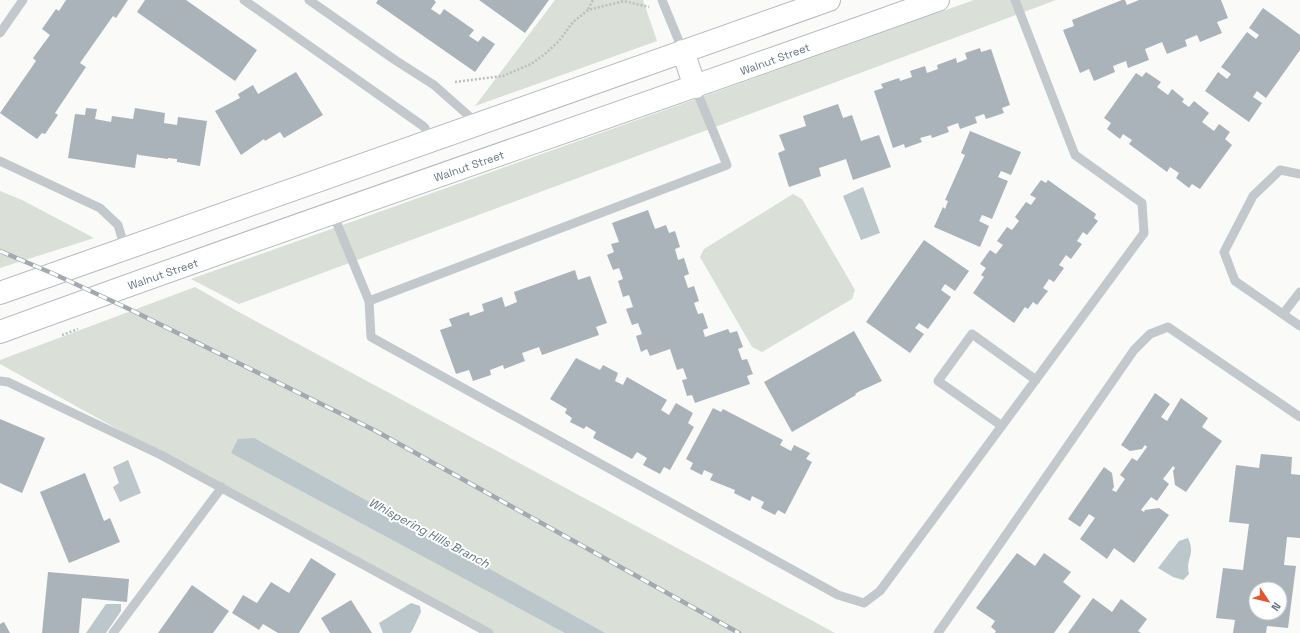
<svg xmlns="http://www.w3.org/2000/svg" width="1300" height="633" font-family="'Space Grotesk',sans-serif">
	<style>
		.green { fill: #dadfd7 }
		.water { fill: #bbc7cb }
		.building { fill: #aab3b9; fill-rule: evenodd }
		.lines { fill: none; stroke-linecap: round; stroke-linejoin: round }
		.secondary-casing { stroke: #b3babf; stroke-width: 24 }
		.path { stroke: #bbbfc2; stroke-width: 2.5; stroke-dasharray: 2 2; stroke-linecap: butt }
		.service { stroke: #c3c8cc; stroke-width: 9 }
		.secondary { stroke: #fff; stroke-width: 22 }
		.rail-casing { stroke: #a2aab0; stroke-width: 4.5 }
		.rail { stroke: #fff; stroke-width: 3; stroke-dasharray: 9; stroke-linecap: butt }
		.labels { text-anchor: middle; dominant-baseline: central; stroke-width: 4; stroke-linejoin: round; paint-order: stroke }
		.street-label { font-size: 11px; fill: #657683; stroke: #fff }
		.water-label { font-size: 12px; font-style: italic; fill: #60757c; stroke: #fff }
	</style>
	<rect width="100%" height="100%" fill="#fafaf8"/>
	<path class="green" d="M555,0H643L657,41L475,106Z
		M974,0H1056L239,304L191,279Z
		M0,191L22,200L94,238L0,268Z
		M793,194L802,199L855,290L852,299L762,352L752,347L700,257L704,249Z
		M195,287L237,311L835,633H489L222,487L0,364V360Z"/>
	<path class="water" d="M863,187L880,233L861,240L843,196Z
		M254,438L605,633H565L231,453L238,439Z
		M128,460L141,493L120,502L113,487L119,483L113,467Z
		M1188,538C1196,555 1185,559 1189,574L1183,580L1173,577L1158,568L1179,541Z
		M411,603L420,606L421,612L412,631L410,633H383L379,623Z
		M106,604H121V611L106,633H86Z"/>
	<path class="building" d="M66,0H128L116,18L113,16L80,63L86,67L55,113L58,115L45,134L42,133L37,139L0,113L36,61L33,58L50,35L42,29L56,9L59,11Z
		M145,0H186L257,50L235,81L137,12Z
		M378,0H434L436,2L431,9L440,15L444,9L474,30L469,36L478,42L483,36L495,44L475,72L376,3Z
		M479,0H549L525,33Z
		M1122,0H1125L1127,5L1139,0H1221L1228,18L1217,22L1222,33L1200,42L1197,35L1185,40L1187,46L1167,54L1162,42L1145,49L1149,60L1128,68L1126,61L1113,66L1115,72L1094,81L1089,69L1080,73L1063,30L1074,26L1072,20Z
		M1263,8L1300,35V50L1266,98L1257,91L1253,97L1262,103L1249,122L1205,91L1218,72L1227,79L1231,74L1221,67L1247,32L1256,39L1259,35L1249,28Z
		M980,48L981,52L991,49L1010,105L1002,108L1004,113L986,119L984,114L975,117L977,123L960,129L958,123L947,127L949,132L932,138L931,135L920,138L922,142L905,148L904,144L893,148L874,91L883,88L881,84L899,78L900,81L912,77L910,71L925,66L927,73L938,69L937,65L956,58L957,63L967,59L965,53Z
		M296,72L323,115L284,138L280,132L265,141L264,139L241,155L215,111L240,98L238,94L253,85L258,94Z
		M1146,72L1161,82L1157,87L1168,95L1172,89L1184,99L1182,102L1189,107L1194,101L1209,113L1202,122L1214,131L1219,124L1230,132L1225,139L1232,145L1200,189L1192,184L1189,188L1176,178L1179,173L1170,167L1167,172L1129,144L1132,140L1123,134L1120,139L1107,129L1111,123L1104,118L1136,73L1142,77Z
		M838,104L843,118L852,115L861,141L879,135L891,167L853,180L846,159L819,168L821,176L789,187L778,153L785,150L779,135L806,126L803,116Z
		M86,108L97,109L95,119L111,122L112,116L133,119L135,108L165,113L164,123L177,125L178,117L207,121L200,166L177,162V159L168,158V159L139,155L137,154L135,168L68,158L75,114L85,115Z
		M970,131L1021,152L1011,175L1001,171L998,177L1008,181L992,219L982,215L979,221L989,226L980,247L934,227L943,207L945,209L948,201L945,200L965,155L961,153Z
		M1041,180L1046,183L1048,180L1096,214L1094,218L1098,221L1087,235L1083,232L1077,241L1082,244L1071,259L1066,255L1059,265L1064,268L1054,282L1049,279L1043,288L1048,291L1037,305L1033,302L1028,309L1025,307L1014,323L973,293L984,277L981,275L986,268L980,264L990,250L996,254L1003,245L997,241L1007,227L1012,230L1019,221L1015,217L1026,202L1031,205L1036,198L1030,195Z
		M648,210L655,229L666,225L669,233L675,231L680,247L675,249L678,260L684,258L689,274L684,276L688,288L694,286L699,301L694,303L698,314L703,313L708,328L703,330L705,337L728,329L730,333L737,331L743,347L738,349L742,360L747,359L753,374L747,376L750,384L695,403L692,395L687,396L682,380L687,379L683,368L677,370L670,349L650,356L647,349L641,352L636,336L642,334L638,323L632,325L626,309L633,307L629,295L623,297L618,281L623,279L619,268L613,270L607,255L614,252L611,244L619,242L612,223Z
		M924,240L969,271L955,291L945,284L941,290L951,297L928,329L919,323L915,328L924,334L910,353L866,322Z
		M575,270L578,280L590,276L607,323L596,327L599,335L542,355L539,347L522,353L525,361L504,369L503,365L490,370L491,375L473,381L469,370L456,374L440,330L452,326L449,319L469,312L470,316L484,311L482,304L502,297L505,307L517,302L514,292Z
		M854,331L882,381L860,391L855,394L856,395L792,432L764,382Z
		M576,358L600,370L603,365L618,373L615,381L623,385L627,377L667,400L661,410L669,415L676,403L693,413L688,423L694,427L670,470L664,467L660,474L643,465L647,458L637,452L632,459L593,438L596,432L586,426L584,429L570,422L572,418L565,413L567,409L550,399Z
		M1155,393L1170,404L1161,417L1167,421L1181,398L1208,418L1202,427L1222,441L1186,492L1175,485L1173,471L1175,468L1173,466L1163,479L1169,484L1157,501L1151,497L1141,510L1144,512L1145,510L1159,508L1169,515L1134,563L1114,548L1107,559L1080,539L1095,518L1089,514L1080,527L1068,519L1104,467L1112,473L1114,487L1112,490L1116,492L1125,479L1120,475L1132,458L1137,461L1147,447L1145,445L1142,449L1130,451L1121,445Z
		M713,408L721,412L723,409L783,440L780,445L791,451L794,445L810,453L806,459L812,462L785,514L778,510L775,515L761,508L764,502L752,496L750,501L734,493L735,490L710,480L713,474L704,470L702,475L690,469L693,463L686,459Z
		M0,419L45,438L22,493L0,483Z
		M1261,454L1292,457L1291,474L1300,475V538L1287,537L1284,565L1296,566L1288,628L1267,626L1266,633H1233L1235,620L1216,618L1223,568L1243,570L1249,524L1229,522L1236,465L1259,468ZM1256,589H1280V613H1256Z
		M85,473L104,521L110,518L120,542L69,563L40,492Z
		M1017,553L1035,566L1044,553L1071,572L1063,582L1081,596L1054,633H995L996,631L991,627L995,621L976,608Z
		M311,558L336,574L299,633H278L263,624L259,630L232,613L243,595L257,603L271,582L289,593Z
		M48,572L129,579L127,602L82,598L79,633H42Z
		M192,585L229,611L213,633H158Z
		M1093,598L1112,612L1121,599L1147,619L1138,631L1141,633H1068Z
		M351,600L372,633H330L321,618Z
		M4,622L10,633H0V624Z"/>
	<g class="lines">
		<defs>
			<path id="secondary" d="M683,51L695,87
				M0,293L829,0
				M0,332C311,218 626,112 938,0"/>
		</defs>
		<use href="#secondary" class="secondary-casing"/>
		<path class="path" d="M588,9L593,0
			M455,82L503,76L531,64L545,54L559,41L573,22L588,10L624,1L649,7
			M62,335L78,329"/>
		<path class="service" d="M244,0L423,126L425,128L431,140
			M309,0L395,60L434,85L478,124
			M662,0L683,51
			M0,33L23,0
			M0,161L100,208L118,225L125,248
			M1300,174L1280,170L1253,196L1224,252L1235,281L1300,326
			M333,214L369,301L727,165L695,87
			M369,301L371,337L838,595L864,603L880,591L1144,233L1142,203L1075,155L1015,0
			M1283,314L1300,292
			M0,381L8,382L161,455L489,633
			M1002,426L938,381L972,334L1036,380
			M113,633L222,487
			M938,633L1134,350L1150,334L1168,327L1300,417"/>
		<use href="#secondary" class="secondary"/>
		<defs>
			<path id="rail" d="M0,251L54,274L127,308L376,431L739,633"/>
		</defs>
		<use href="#rail" class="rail-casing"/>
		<use href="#rail" class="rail"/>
	</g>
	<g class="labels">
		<g class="street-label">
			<text transform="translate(775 59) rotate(-20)">Walnut Street</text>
			<text transform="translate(469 166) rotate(-19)">Walnut Street</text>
			<text transform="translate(163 274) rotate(-19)">Walnut Street</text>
		</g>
		<g class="water-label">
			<text transform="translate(429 533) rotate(28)">Whispering Hills Branch</text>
		</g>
	</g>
	<g transform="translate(1268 601) rotate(125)"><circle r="19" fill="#ffffff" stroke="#c1c8cd"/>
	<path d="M0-3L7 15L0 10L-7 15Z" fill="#e4572e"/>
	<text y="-6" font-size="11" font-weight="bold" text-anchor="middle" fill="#657683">N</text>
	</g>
</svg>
